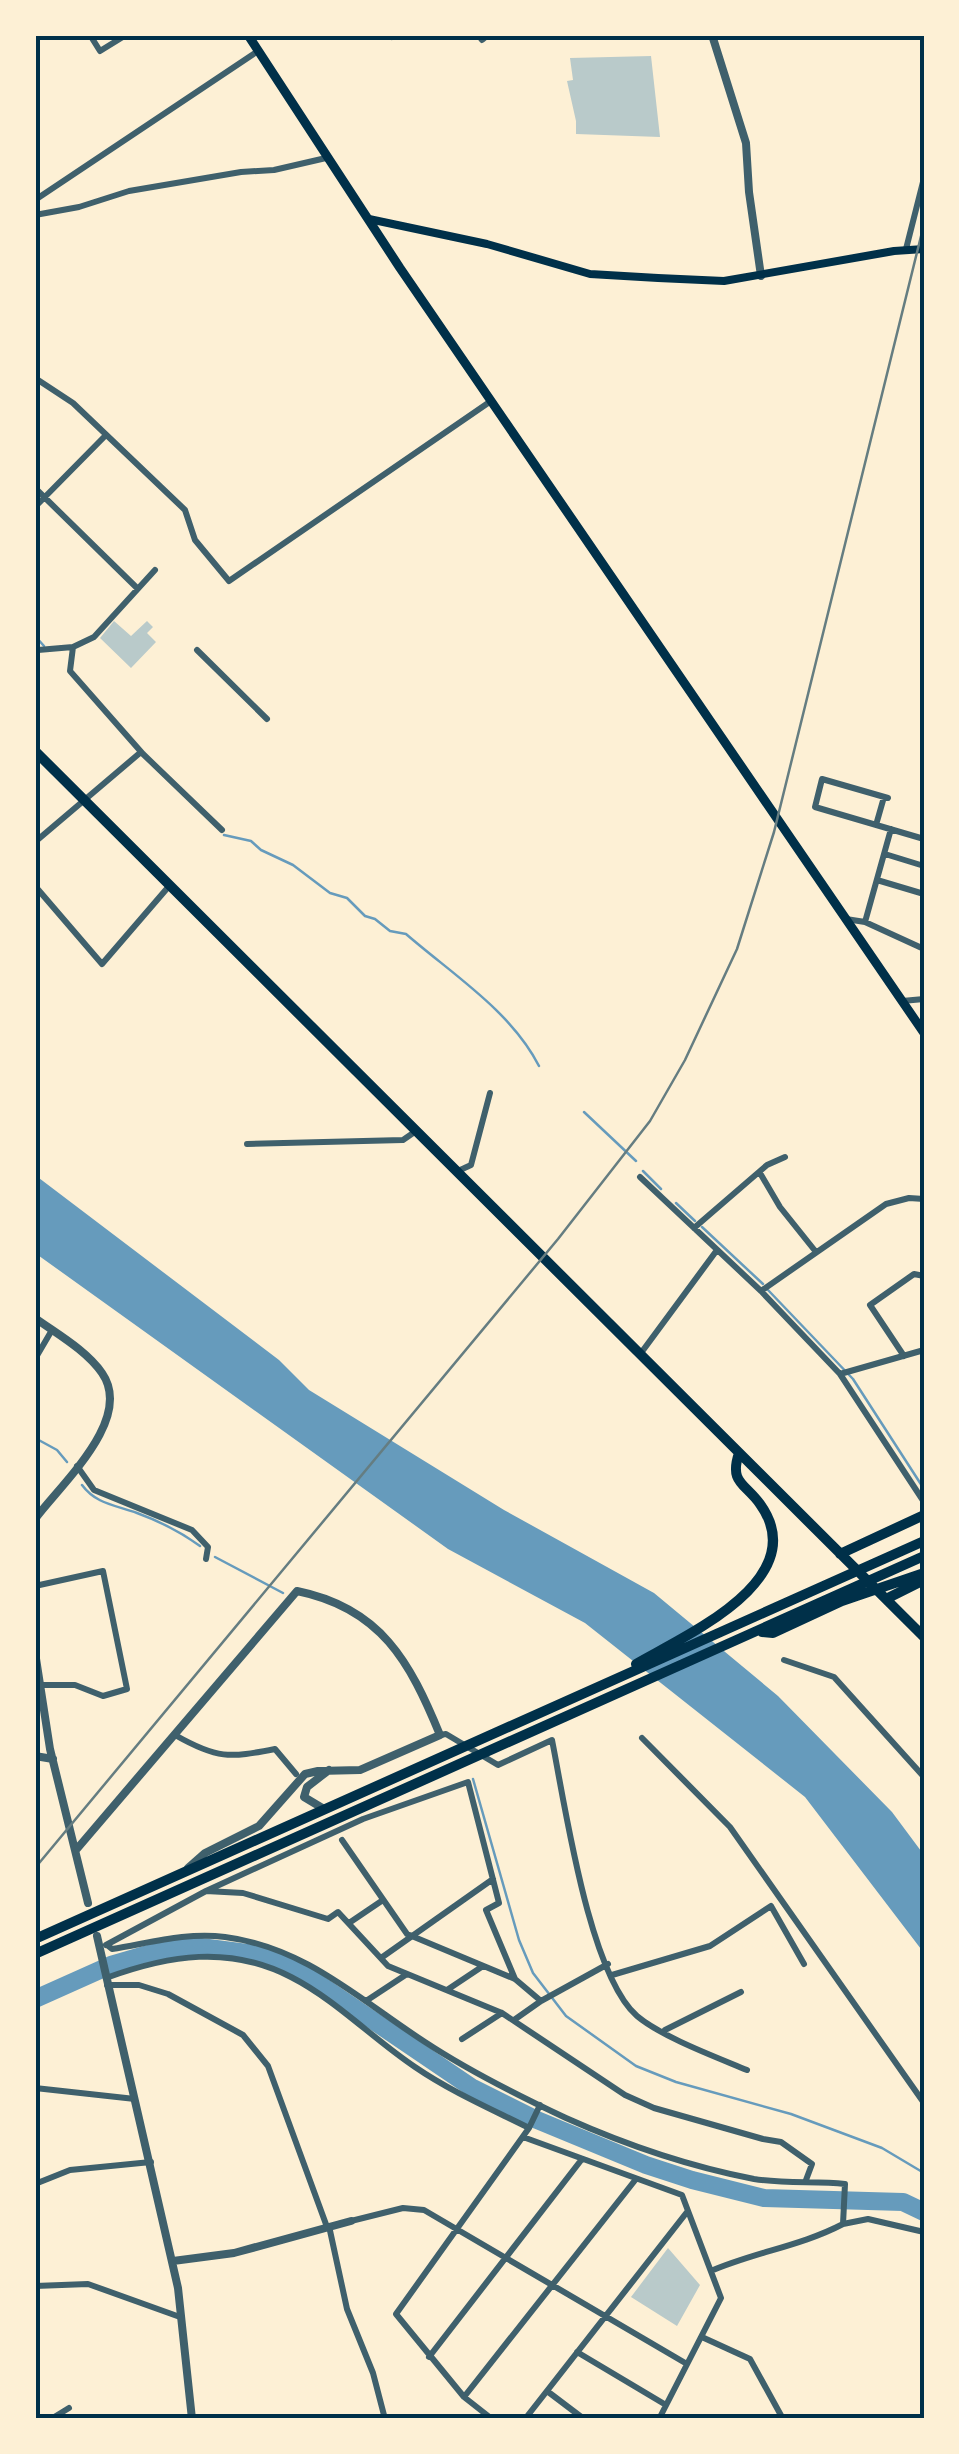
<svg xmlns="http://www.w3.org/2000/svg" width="959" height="2454" font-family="'DejaVu Sans',sans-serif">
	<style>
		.green { fill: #b9caca }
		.water { fill: #669bbc }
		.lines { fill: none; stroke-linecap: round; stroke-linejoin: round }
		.stream { stroke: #669bbc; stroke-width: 2.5 }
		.river { stroke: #669bbc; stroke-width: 18 }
		.minor { stroke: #3f606c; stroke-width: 6 }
		.tertiary { stroke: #3f606c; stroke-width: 8 }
		.secondary { stroke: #003049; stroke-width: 8 }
		.primary { stroke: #003049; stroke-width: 9 }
		.trunk { stroke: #003049; stroke-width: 10 }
		.rail { stroke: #657d81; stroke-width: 2.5 }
		.neatline { fill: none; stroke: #003049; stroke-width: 4 }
	</style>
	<rect width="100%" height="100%" fill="#fdf0d5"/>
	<path class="green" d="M651,56L660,137L576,134V121L567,81L573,80L570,58Z
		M114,621L131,636L147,621L153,627L147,633L156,642L131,668L100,638Z
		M668,2248L700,2285L677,2326L631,2297Z"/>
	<path class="water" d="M35,1175L279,1360L309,1390L504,1510L654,1593L778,1696L892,1812L924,1855V1953L805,1797L585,1623L448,1549L35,1253Z"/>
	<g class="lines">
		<path class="stream" d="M35,636L44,646
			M224,835L251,841L261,850L293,865L330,893L347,898L365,916L375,919L390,931L406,934C452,974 511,1011 539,1066
			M584,1112L636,1161
			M643,1171L661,1189
			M676,1203L695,1221
			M702,1227L763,1284
			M768,1290L853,1379L924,1489
			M35,1438L57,1450L67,1462
			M82,1485C96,1504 115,1505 137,1513C159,1521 182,1533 200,1546
			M215,1557L283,1593
			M473,1779L519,1940L533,1973L566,2016L636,2066L676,2082L791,2114L882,2148L924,2173"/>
		<path class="river" d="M35,1999L111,1965L152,1953L193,1946L263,1955L300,1971L471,2087L537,2120L646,2165L692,2180L764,2198L903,2202L924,2212"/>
		<path class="minor" d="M90,35L100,51L126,35
			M478,35L482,40L488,35
			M392,37L396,35
			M35,200L258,51
			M35,215L79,207L129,191L241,172L274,170L326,158
			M906,249L924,178
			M35,378L73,403L185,510L195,540L229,581L491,401
			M35,488L137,588
			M35,507L106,435
			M155,570L94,637L73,647L70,671L143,754L222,830
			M38,650L73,647
			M197,650L267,719
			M888,798L822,779L815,807L924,839
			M876,825L884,797
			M35,842L141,752
			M885,854L924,866
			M877,880L924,894
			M35,886L102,964L170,885
			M846,919L865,922L924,949
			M865,922L891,829
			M902,1001L924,999
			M247,1144L403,1140L416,1131
			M458,1171L471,1165L490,1093
			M760,1173L780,1207L816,1252
			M640,1177L761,1291L840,1374L924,1502
			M694,1228L767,1165L785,1157
			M761,1291L886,1204L909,1198L924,1199
			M641,1353L717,1250
			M904,1356L870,1305L914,1274L924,1276
			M35,1359L52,1330
			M840,1374L924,1350
			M77,1466L94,1490L192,1530L208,1547L206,1559
			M35,1586L103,1571L127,1689L103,1696L75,1685H35
			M784,1660L834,1677L924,1777
			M175,1735C217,1759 229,1758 275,1749L296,1774
			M440,1735L446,1734L498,1765L552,1740C565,1805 589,1974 637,2016C662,2037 716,2057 747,2070
			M642,1738L730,1827L924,2103
			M342,1840L407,1934L515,1979L541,2001L608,1964
			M206,1891L243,1893L328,1919L338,1912L388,1966L502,2013L625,2095L654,2108L763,2139L781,2142L812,2164L806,2180
			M349,1923L383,1900
			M106,1945L206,1891L363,1819L468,1782L499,1903L486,1910L515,1979
			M107,1945L112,1949C150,1943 186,1932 225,1937C305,1947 360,2000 425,2042C469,2071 519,2096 566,2118C624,2144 692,2167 754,2179C784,2184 815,2181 845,2184L843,2224L868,2219L924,2232
			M381,1958L493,1879
			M612,1975L710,1946L771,1906L804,1964
			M106,1978C169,1955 229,1945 291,1977C336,2000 373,2039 415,2067C450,2091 491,2109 529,2128
			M107,1985H139L168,1994L243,2035L268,2066L327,2227
			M447,1990L483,1966
			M366,2001L407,1974
			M514,2020L541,2001
			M665,2030L741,1992
			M462,2039L502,2013
			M35,2088L135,2099
			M523,2137L682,2195L721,2298L659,2419
			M35,2184L70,2170L151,2162
			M351,2221L403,2208L424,2210L687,2364
			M329,2226L347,2309L373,2373L385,2419
			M711,2271C755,2252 801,2246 843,2224
			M35,2286L88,2284L180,2317
			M704,2338L750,2359L783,2419
			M577,2352L666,2405
			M429,2357L582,2159
			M547,2391L584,2419
			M464,2397L636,2179
			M51,2419L69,2408
			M492,2419L464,2397L396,2314L529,2128L540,2105
			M525,2419L687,2212"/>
		<path class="tertiary" d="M712,35L746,143L749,192L761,276
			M35,1318C57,1334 86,1350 102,1373C134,1419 62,1483 35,1519
			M35,1652L50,1749L88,1903
			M35,1756L53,1759
			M324,1809L304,1797L307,1787L329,1770
			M76,1850L297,1591C381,1608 410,1662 440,1735L360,1770L318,1771L305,1774L259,1826L205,1853L188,1868
			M97,1936L178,2288L192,2419
			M173,2261L234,2253L351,2221"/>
		<path class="secondary" d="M369,219L487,244L590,274L658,278L724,281L894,251L924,249"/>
		<path class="primary" d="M248,35L400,268L924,1033"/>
		<path class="trunk" d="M35,751L924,1637
			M840,1554L924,1515
			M886,1599L924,1580
			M762,1632L773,1633L842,1601L924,1573
			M636,1664C686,1635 814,1579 760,1504C745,1483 729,1483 739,1453
			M35,1939L924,1541
			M35,1954L924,1556"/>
		<path class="rail" d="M35,1868L558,1239L650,1121L685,1060L737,949L774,832L924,224"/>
	</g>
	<rect width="959" height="2454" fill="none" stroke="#fdf0d5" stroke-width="75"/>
	<rect x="38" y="38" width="884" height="2378" class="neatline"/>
</svg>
